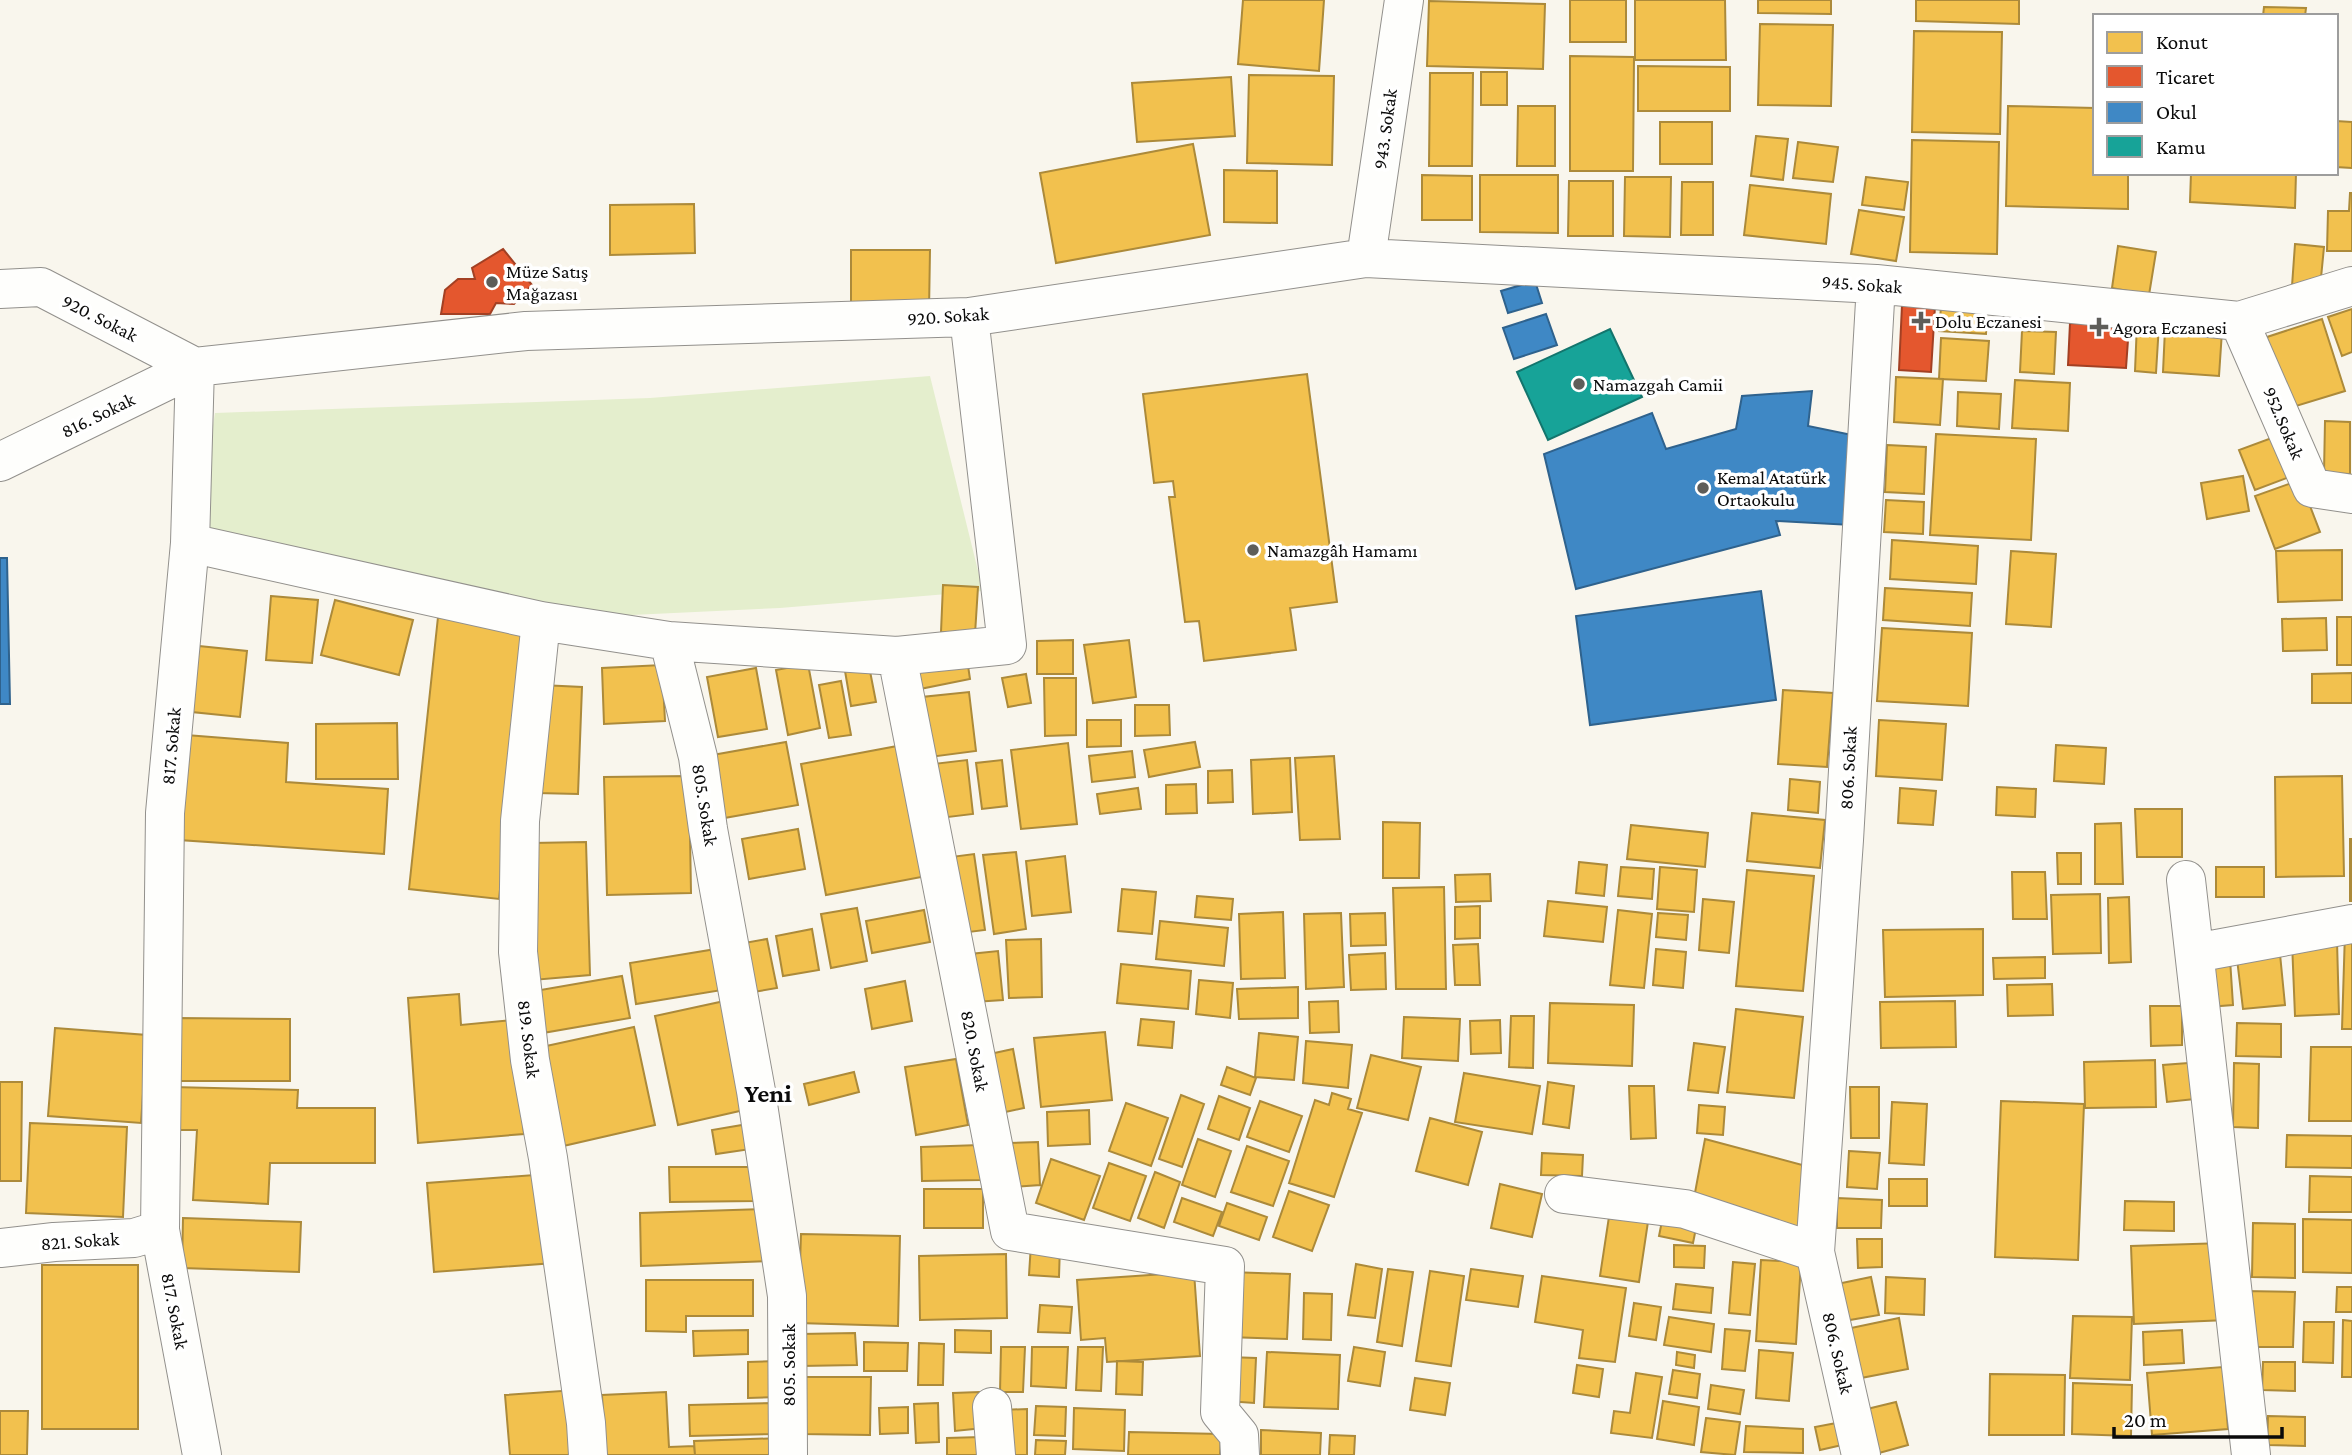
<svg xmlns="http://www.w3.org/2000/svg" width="2352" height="1455" font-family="'Crimson Pro',serif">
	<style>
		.green { fill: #e4eecd }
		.homes { fill: #f2c14e; stroke: #ac8a3a; stroke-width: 2 }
		.shops { fill: #e4572e; stroke: #a34023; stroke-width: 2 }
		.schools { fill: #3f88c5; stroke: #2f628d; stroke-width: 2 }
		.public { fill: #17a398; stroke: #13756d; stroke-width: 2 }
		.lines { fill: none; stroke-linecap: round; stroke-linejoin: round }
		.street-casing { stroke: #92908c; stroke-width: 40 }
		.street { stroke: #fefefc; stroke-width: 38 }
		.poi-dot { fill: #5e5d59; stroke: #fff; stroke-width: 2.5 }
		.labels { text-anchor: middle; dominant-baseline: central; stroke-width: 7; stroke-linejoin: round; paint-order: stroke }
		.street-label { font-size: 19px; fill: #0a0a0a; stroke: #fff }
		.poi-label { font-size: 19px; fill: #0a0a0a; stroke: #fff; text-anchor: start }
		.district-label { font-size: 26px; font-weight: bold; fill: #0a0a0a; stroke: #fff }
	</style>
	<rect width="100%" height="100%" fill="#f9f6ed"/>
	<path class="green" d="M930,376L983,591L780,608L568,618L194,540L215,413L650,398Z"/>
	<path class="homes" d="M1243,0H1324L1319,71L1238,64Z
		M1570,0H1626V42H1570Z
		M1635,0H1725L1726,60H1635Z
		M1758,0H1831V14L1758,13Z
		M1916,0H2019V24L1916,21Z
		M1429,1L1545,4L1543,69L1427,66Z
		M2264,7L2306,8L2305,16H2263Z
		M1760,24L1833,25L1831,106L1758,105Z
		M1914,31L2002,32L2000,134L1912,132Z
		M1570,56L1634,57L1633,171H1570Z
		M1638,66L1730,67V111H1638Z
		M1481,72H1507V105H1481Z
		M1430,73H1473L1472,166H1429Z
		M1249,75L1334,76L1332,165L1247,163Z
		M1231,77L1235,136L1137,142L1132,83Z
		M1518,106H1555V166H1517Z
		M2008,106L2095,108V173H2128V209L2006,206Z
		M2336,121L2352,122V168L2336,167Z
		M1660,122H1712V164H1660Z
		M1756,136L1788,139L1783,180L1751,176Z
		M1912,140L1999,142L1997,254L1910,252Z
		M1798,142L1838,147L1833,182L1793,178Z
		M1193,144L1210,235L1056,263L1040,173Z
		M1224,170L1277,171V223L1224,222Z
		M2191,173H2296L2295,208L2190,202Z
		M1422,175L1472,176V220H1422Z
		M1480,175H1558V233L1480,232Z
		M1625,177H1671L1670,237L1624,236Z
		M1866,177L1908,182L1904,210L1862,205Z
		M1569,181H1613V236H1568Z
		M1682,182H1713V235H1681Z
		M1750,185L1831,194L1826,244L1744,235Z
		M2350,193H2352V251H2327L2328,211H2349Z
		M694,204L695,253L610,255V205Z
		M1859,210L1904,217L1896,261L1851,254Z
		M2295,244L2324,247L2320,288L2292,286Z
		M2118,246L2156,252L2149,295L2112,288Z
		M851,250H930L929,311H851Z
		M1941,307L1987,310L1986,334L1939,331Z
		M2352,309V352L2342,356L2328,317Z
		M2322,319L2345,391L2286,409L2264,338Z
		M2137,323L2159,324L2156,373L2135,371Z
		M2165,329L2222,331L2219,376L2163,372Z
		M2022,331L2056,332L2054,374L2020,372Z
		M1941,338L1989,341L1986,381L1939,379Z
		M1307,374L1337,602L1290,608L1296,650L1204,661L1199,621L1185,622L1169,497H1175L1173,481L1154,483L1143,394Z
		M1896,377L1943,379L1940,425L1894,422Z
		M2015,380L2070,383L2068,431L2012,428Z
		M1958,392L2001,394L1999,429L1957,426Z
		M2325,421L2350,422V474L2324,473Z
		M1936,434L2036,439L2031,540L1930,535Z
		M2277,436L2292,476L2255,490L2239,450Z
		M1887,445L1926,447L1924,494L1885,492Z
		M2243,476L2249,511L2207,519L2201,483Z
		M2300,480L2320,532L2275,549L2255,496Z
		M1886,500L1924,502L1923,534L1884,532Z
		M1892,540L1978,546L1976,584L1890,579Z
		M2342,550V600L2278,602L2276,551Z
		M2011,551L2056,554L2051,627L2006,624Z
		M943,585L978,587L975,634L941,632Z
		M1885,588L1972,593L1970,626L1883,620Z
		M271,596L318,600L312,663L266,660Z
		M335,600L413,620L399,675L321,655Z
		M438,617L528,627L499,899L409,889Z
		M2337,617H2352V665H2337Z
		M2326,618L2327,650L2283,651L2282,619Z
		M1882,628L1972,633L1968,706L1877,701Z
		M1073,640V674H1037V641Z
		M1129,640L1136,697L1093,703L1084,645Z
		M199,646L247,651L240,717L192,712Z
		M967,659L970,679L920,689L916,667Z
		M808,664L820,728L788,735L776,670Z
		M662,665L665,721L604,724L602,668Z
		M869,666L876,702L851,706L845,671Z
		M756,668L767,729L718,737L707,677Z
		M2352,673V703H2312V674Z
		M1026,674L1031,703L1008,707L1002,678Z
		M1044,678H1076V735L1045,736Z
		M841,681L851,735L829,738L819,685Z
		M541,685L582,687L578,794L537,793Z
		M1783,690L1833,693L1827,767L1778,764Z
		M969,692L976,751L930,757L922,697Z
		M1135,705H1169L1170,735L1135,736Z
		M1087,720H1121V746L1087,747Z
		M1879,720L1946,724L1942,780L1876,776Z
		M397,723L398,779H316V724Z
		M186,735L288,743L286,782L388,789L384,854L179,840Z
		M786,742L798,805L713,820L701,757Z
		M1195,742L1200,767L1149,777L1144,750Z
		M1068,743L1077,824L1021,829L1011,750Z
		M908,744L932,875L826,895L801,764Z
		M2056,745L2106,748L2104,784L2054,781Z
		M1132,751L1135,777L1092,782L1089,756Z
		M1334,756L1340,839L1300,840L1295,758Z
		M1290,758L1292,812L1253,814L1251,760Z
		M967,760L973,814L940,818L933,764Z
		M1002,760L1007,806L982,809L976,763Z
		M1232,770L1233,802L1208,803V771Z
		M689,776L691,893L607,895L604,777Z
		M2342,776L2344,876L2276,877L2275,777Z
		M1790,779L1820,782L1818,813L1788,810Z
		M1196,784L1197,813L1166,814V785Z
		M1997,787L2036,789L2035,817L1996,815Z
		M1138,788L1141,809L1100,814L1097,794Z
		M1900,788L1936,791L1933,825L1898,823Z
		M2135,809H2182V857H2137Z
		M1752,813L1825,820L1820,868L1747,861Z
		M1383,822L1420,823L1419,878H1383Z
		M2121,823L2123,884H2095V824Z
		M1631,825L1708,833L1705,867L1627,859Z
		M798,829L805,869L749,879L742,839Z
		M2350,839H2352V901H2350Z
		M586,842L590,975L533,980L532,843Z
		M1016,852L1026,929L994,934L983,855Z
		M2057,853H2081V884H2058Z
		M974,854L985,930L961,933L951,857Z
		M1065,856L1071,912L1032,916L1026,861Z
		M1579,862L1607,865L1604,896L1576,893Z
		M1621,867L1654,869L1652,899L1618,896Z
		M1660,867L1697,870L1694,912L1657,909Z
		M2216,867H2264V897H2216Z
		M1747,870L1814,876L1803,991L1736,986Z
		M2012,872H2045L2047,919H2013Z
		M1490,874L1491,901L1456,902L1455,875Z
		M1444,887L1446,989H1396L1393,888Z
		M1122,889L1156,892L1152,934L1118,931Z
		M2100,894L2101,953L2053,954L2051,895Z
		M1197,896L1233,899L1231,920L1195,917Z
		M2129,897L2131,962L2109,963L2108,898Z
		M1703,899L1734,902L1729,953L1699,950Z
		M1548,901L1607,907L1603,942L1544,936Z
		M1480,906V938L1455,939V907Z
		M857,908L867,961L831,968L821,914Z
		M924,910L930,942L872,953L866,921Z
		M1618,910L1652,914L1644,988L1610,985Z
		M1283,912L1285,978L1241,979L1239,914Z
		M1341,913L1344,987L1306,989L1304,914Z
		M1385,913L1386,945L1351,946L1350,914Z
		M1658,913L1688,915L1686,940L1656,937Z
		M1160,921L1228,928L1224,966L1156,959Z
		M812,929L819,970L783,976L776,936Z
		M1983,929V995L1885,997L1883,930Z
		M2345,932H2352V1029H2342Z
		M767,939L777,988L742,994L733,945Z
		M1041,939L1042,997L1009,998L1006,940Z
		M2337,941L2339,1014L2295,1016L2292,942Z
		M1478,944L1480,985H1455L1453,945Z
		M716,949L722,990L636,1004L630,963Z
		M1656,949L1686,952L1683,988L1653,985Z
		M998,951L1003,1000L974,1002L970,954Z
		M1385,953L1386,989L1351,990L1349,955Z
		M2280,954L2285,1005L2243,1009L2237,959Z
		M2045,957V978L1994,979L1993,958Z
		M2230,959L2233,1005L2208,1007L2205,960Z
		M1121,964L1191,971L1188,1009L1117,1003Z
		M622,976L630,1018L537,1034L529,992Z
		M1199,980L1233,983L1230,1018L1196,1014Z
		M905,981L912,1021L872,1029L865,989Z
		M2052,984L2053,1015L2008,1016L2007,985Z
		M1298,987V1018L1239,1019L1237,989Z
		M459,994L461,1025L513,1020L524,1134L418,1143L408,998Z
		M729,1000L753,1108L678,1125L655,1016Z
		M1338,1001L1339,1032L1310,1033L1309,1002Z
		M1955,1001L1956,1047L1881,1048L1880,1002Z
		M1550,1003L1634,1005L1632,1066L1548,1063Z
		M2150,1006H2182V1045L2151,1046Z
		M1736,1009L1803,1017L1794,1098L1727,1092Z
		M1511,1016H1534L1533,1068L1509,1067Z
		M1404,1017L1460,1019L1458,1061L1402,1058Z
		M177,1018L290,1019V1081H177Z
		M1141,1019L1174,1022L1172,1048L1138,1045Z
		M1500,1020L1501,1053L1471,1054L1470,1021Z
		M2237,1023L2281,1024V1057L2236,1056Z
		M634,1027L655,1125L559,1147L537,1048Z
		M55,1028L147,1035L141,1123L48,1116Z
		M1105,1032L1112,1100L1041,1107L1034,1038Z
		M1259,1033L1298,1037L1294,1080L1255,1077Z
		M1306,1041L1352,1045L1348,1088L1303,1083Z
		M1694,1043L1725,1047L1718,1093L1688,1090Z
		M2311,1047H2352V1121H2309Z
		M1013,1049L1024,1108L996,1114L985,1055Z
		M1371,1055L1421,1067L1408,1120L1357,1108Z
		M956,1059L968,1125L916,1135L905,1067Z
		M2155,1060L2156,1107L2085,1108L2084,1062Z
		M2201,1062L2204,1098L2167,1102L2163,1065Z
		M2234,1063L2259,1064L2258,1128L2233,1127Z
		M1227,1067L1256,1078L1250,1095L1221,1085Z
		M854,1072L859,1092L809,1105L804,1084Z
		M1464,1073L1540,1086L1532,1134L1455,1122Z
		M0,1082H22L21,1181H0Z
		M1548,1082L1574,1086L1569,1128L1543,1124Z
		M1629,1086H1654L1656,1138L1631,1139Z
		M172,1087L298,1090L297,1108H375V1163H270L268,1204L193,1200L197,1130H171Z
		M1850,1087H1879V1138H1851Z
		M1332,1093L1351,1099L1348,1109L1362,1113L1334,1197L1289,1183L1315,1100L1329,1105Z
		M1181,1095L1204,1104L1182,1167L1159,1159Z
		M1219,1096L1250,1108L1239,1140L1208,1129Z
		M1260,1101L1302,1116L1289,1152L1247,1137Z
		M2001,1101L2084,1104L2078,1260L1995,1257Z
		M1892,1102L1927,1104L1924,1165L1889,1163Z
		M1126,1103L1168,1118L1151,1166L1109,1151Z
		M1699,1105L1725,1107L1723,1135L1697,1133Z
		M1089,1110L1090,1144L1048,1146L1047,1112Z
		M1430,1118L1482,1132L1468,1185L1416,1171Z
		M30,1123L127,1127L123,1217L26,1213Z
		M748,1124L751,1149L716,1154L712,1130Z
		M2287,1135L2352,1136V1168L2286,1167Z
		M1198,1139L1231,1151L1215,1197L1182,1185Z
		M1705,1139L1806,1166L1800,1238L1694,1198Z
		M1038,1142L1040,1185L1011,1187L1009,1143Z
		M980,1145L981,1180L922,1181L921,1147Z
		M1247,1146L1289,1161L1273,1206L1231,1192Z
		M1849,1151L1880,1153L1877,1189L1847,1187Z
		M1542,1153L1583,1155L1582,1176L1541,1175Z
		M1051,1159L1100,1176L1084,1220L1036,1203Z
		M1109,1163L1146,1176L1130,1221L1093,1208Z
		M669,1167H755L756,1201L670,1202Z
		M1155,1172L1180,1182L1164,1228L1138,1218Z
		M548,1174L554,1263L434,1272L427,1183Z
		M2310,1176L2352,1177V1212H2309Z
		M1889,1179H1927V1206H1889Z
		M1500,1184L1542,1194L1532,1237L1491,1228Z
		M924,1189H983V1228H924Z
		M1289,1191L1329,1205L1312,1251L1273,1237Z
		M1182,1198L1222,1212L1213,1236L1174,1222Z
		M1837,1198L1882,1200L1881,1228H1837Z
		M2125,1201L2174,1202V1231L2124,1230Z
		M1227,1203L1267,1217L1259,1240L1219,1226Z
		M767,1209L769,1261L641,1266L640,1213Z
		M1610,1210L1649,1215L1639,1282L1600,1276Z
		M1664,1211L1698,1218L1693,1243L1659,1236Z
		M183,1218L301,1222L299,1272L182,1268Z
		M2303,1219L2352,1220V1273L2303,1272Z
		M2253,1223L2295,1224V1278L2252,1277Z
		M801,1234L900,1236L898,1326L798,1323Z
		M1857,1239H1882V1267L1858,1268Z
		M2223,1243L2227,1320L2134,1324L2131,1246Z
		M1031,1244L1060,1245L1059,1277L1029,1275Z
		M1674,1245L1705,1246L1704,1268L1674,1267Z
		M1006,1254L1007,1318L920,1320L919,1256Z
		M1761,1260L1801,1262L1796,1344L1756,1341Z
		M1733,1262L1755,1264L1750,1315L1729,1313Z
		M1356,1264L1382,1269L1375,1318L1348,1315Z
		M42,1265H138V1429H42Z
		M1388,1269L1413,1272L1402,1346L1377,1342Z
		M1471,1269L1523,1276L1518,1307L1466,1300Z
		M1430,1271L1464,1276L1451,1366L1416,1361Z
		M1194,1272L1200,1356L1107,1362L1105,1338L1081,1340L1077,1280Z
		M1230,1272L1290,1274L1287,1339L1228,1337Z
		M1542,1276L1626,1288L1615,1362L1579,1358L1583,1330L1535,1322Z
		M1871,1277L1879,1315L1844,1321L1837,1284Z
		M1886,1277L1925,1279L1924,1315L1885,1313Z
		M646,1280H753V1316H686V1332L646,1331Z
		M1676,1284L1713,1288L1711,1313L1673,1309Z
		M2337,1287H2352V1312H2336Z
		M2243,1291L2295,1292L2293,1347H2242Z
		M1304,1293L1332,1294L1331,1340L1303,1339Z
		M1634,1303L1661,1307L1656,1340L1629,1336Z
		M1040,1305L1072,1307L1070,1333L1038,1332Z
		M2073,1316L2132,1317L2130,1380L2070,1378Z
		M1669,1317L1714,1324L1711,1352L1664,1345Z
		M1899,1318L1908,1369L1861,1378L1851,1328Z
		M2343,1320L2352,1321V1377H2342Z
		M2304,1322H2334L2333,1363L2303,1362Z
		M1725,1329L1750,1331L1745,1371L1722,1369Z
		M748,1330V1354L694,1356L693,1331Z
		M955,1330L991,1331V1353L955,1352Z
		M2182,1330L2184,1363L2144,1365L2143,1332Z
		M855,1333L857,1365L801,1366V1334Z
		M864,1342L908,1343L907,1371H864Z
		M919,1343L944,1344L943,1385H918Z
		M1001,1347H1025L1023,1392H1000Z
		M1032,1347H1068L1066,1388L1031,1386Z
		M1078,1347H1103L1101,1391L1076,1390Z
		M1354,1347L1385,1352L1380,1386L1348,1381Z
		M1759,1350L1793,1353L1789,1401L1756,1398Z
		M1267,1352L1340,1355L1338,1409L1264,1407Z
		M1677,1352L1695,1355L1694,1368L1676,1365Z
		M1228,1357L1256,1358L1254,1403L1227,1401Z
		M776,1361L777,1397L748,1398V1362Z
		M1117,1361L1143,1362L1142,1395L1116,1394Z
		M2263,1362H2295V1391L2262,1390Z
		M1577,1365L1603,1369L1599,1397L1573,1393Z
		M2223,1367L2228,1429L2152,1435L2147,1373Z
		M1673,1370L1700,1374L1697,1398L1669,1394Z
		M1636,1373L1662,1377L1652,1438L1611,1433L1614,1411L1630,1413Z
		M1990,1374L2065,1375L2064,1435H1989Z
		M802,1377H871L870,1435L801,1434Z
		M1415,1378L1450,1383L1445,1415L1410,1410Z
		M2073,1383L2132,1385L2131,1436L2072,1434Z
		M1711,1385L1744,1390L1740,1414L1708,1409Z
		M576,1390L581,1455H510L505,1395Z
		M666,1392L669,1447L694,1446L695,1455H605L602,1395Z
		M979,1392L983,1428L955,1431L953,1393Z
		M1663,1401L1699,1407L1694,1445L1657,1439Z
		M1896,1402L1908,1445L1879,1453L1867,1409Z
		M774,1403L775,1434L690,1436L689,1405Z
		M938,1403L939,1442L916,1443L914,1404Z
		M1036,1406L1066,1407L1065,1436L1034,1435Z
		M908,1407V1433L880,1434L879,1408Z
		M1074,1408L1125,1410L1124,1451L1073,1449Z
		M1027,1409V1455H1002V1410Z
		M0,1411H28L27,1455H0Z
		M2268,1416L2305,1417V1446L2267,1445Z
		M1706,1418L1740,1422L1735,1455L1701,1452Z
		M1847,1421L1851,1443L1820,1450L1815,1427Z
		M1746,1426L1803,1429V1453L1744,1452Z
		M1261,1430L1321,1433L1320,1455H1261Z
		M1129,1432L1221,1434L1220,1455H1128Z
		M1330,1435L1355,1436L1354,1455H1329Z
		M981,1437V1455H947V1438Z
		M781,1438V1455H695L694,1441Z
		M1036,1440L1066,1441L1065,1455H1035Z"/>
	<path class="shops" d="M503,249L532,285L514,304L496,303L490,314H441L445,290L458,279H475L472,268Z
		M1902,305L1935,306L1931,372L1899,370Z
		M2070,323L2129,326L2126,368L2068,365Z"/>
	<path class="schools" d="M1535,281L1542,303L1508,313L1501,291Z
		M1546,314L1557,345L1514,359L1503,328Z
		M1812,391L1808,426L1857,436L1851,525L1776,521L1780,535L1576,589L1544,454L1652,413L1666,449L1736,429L1742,396Z
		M0,558H7L10,704H0Z
		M1761,591L1776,700L1590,725L1576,616Z"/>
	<path class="public" d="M1610,329L1642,397L1548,440L1517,372Z"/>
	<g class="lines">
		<defs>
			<path id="street" d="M1366,258L1404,0
				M0,289L41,287L195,367
				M2239,321L2312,488L2352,494
				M0,462L195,367
				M190,543L541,621L669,641L698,757L708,829L756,1091L787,1296L788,1455
				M541,621L520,821L518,952L530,1060L548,1158L586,1423L588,1455
				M669,641L897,656L1007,645L969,317
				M897,656L1010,1231L1225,1266L1220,1412L1239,1435L1240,1455
				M2186,880L2251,1455
				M2195,953L2352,924
				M1564,1194L1685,1209L1815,1252
				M0,1248L54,1242L134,1238L160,1230
				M992,1407L996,1455
				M202,1455L160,1230L165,813L190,543L195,367L526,331L969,317L1366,258L1876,284L2239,321L2352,286
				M1861,1455L1815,1252L1844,840L1876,284"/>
		</defs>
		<use href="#street" class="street-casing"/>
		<use href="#street" class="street"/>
	</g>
	<g class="poi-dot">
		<circle cx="492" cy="282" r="7"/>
		<path d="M1917.5 310.5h7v7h7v7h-7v7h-7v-7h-7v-7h7z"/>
		<path d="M2095.5 316.5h7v7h7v7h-7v7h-7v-7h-7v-7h7z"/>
		<circle cx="1579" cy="384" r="7"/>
		<circle cx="1703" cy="488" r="7"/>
		<circle cx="1253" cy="550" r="7"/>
	</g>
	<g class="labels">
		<g class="street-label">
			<text transform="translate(1385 129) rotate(-82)">943. Sokak</text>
			<text transform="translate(1862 284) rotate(4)">945. Sokak</text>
			<text transform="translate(948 316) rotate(-4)">920. Sokak</text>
			<text transform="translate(100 318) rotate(27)">920. Sokak</text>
			<text transform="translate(98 415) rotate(-26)">816. Sokak</text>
			<text transform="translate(2284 423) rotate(67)">952.Sokak</text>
			<text transform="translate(171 746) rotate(-85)">817. Sokak</text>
			<text transform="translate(1848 768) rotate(-87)">806. Sokak</text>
			<text transform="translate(705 805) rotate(81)">805. Sokak</text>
			<text transform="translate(529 1039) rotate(83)">819. Sokak</text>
			<text transform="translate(975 1051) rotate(79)">820. Sokak</text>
			<text transform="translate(80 1241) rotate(-4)">821. Sokak</text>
			<text transform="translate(175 1311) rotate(79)">817. Sokak</text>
			<text transform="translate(1838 1353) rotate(77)">806. Sokak</text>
			<text transform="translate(788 1365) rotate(-90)">805. Sokak</text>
		</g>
		<g class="poi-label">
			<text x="506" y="271">Müze Satış<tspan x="506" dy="22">Mağazası</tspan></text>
			<text x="1935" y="321">Dolu Eczanesi</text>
			<text x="2113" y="327">Agora Eczanesi</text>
			<text x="1593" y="384">Namazgah Camii</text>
			<text x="1717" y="477">Kemal Atatürk<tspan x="1717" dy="22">Ortaokulu</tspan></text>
			<text x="1267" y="550">Namazgâh Hamamı</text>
		</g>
		<g class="district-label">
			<text x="768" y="1093">Yeni</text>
		</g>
	</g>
	<rect x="2093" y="14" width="245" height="161" fill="#ffffff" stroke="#9d9d9d" stroke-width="2"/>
	<rect x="2107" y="32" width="35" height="21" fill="#f2c14e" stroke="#9d9d9d" stroke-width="2"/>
	<text x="2156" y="49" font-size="21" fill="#0a0a0a">Konut</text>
	<rect x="2107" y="66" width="35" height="21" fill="#e4572e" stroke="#9d9d9d" stroke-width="2"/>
	<text x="2156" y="84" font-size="21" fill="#0a0a0a">Ticaret</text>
	<rect x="2107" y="102" width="35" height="21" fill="#3f88c5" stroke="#9d9d9d" stroke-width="2"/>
	<text x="2156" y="119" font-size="21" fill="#0a0a0a">Okul</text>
	<rect x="2107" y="136" width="35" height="21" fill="#17a398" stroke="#9d9d9d" stroke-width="2"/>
	<text x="2156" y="154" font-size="21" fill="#0a0a0a">Kamu</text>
	<path d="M2114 1427v10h168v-10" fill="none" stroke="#0a0a0a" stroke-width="3.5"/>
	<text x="2124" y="1427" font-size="21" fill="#0a0a0a" stroke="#ffffff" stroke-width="5" paint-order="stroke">20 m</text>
</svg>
